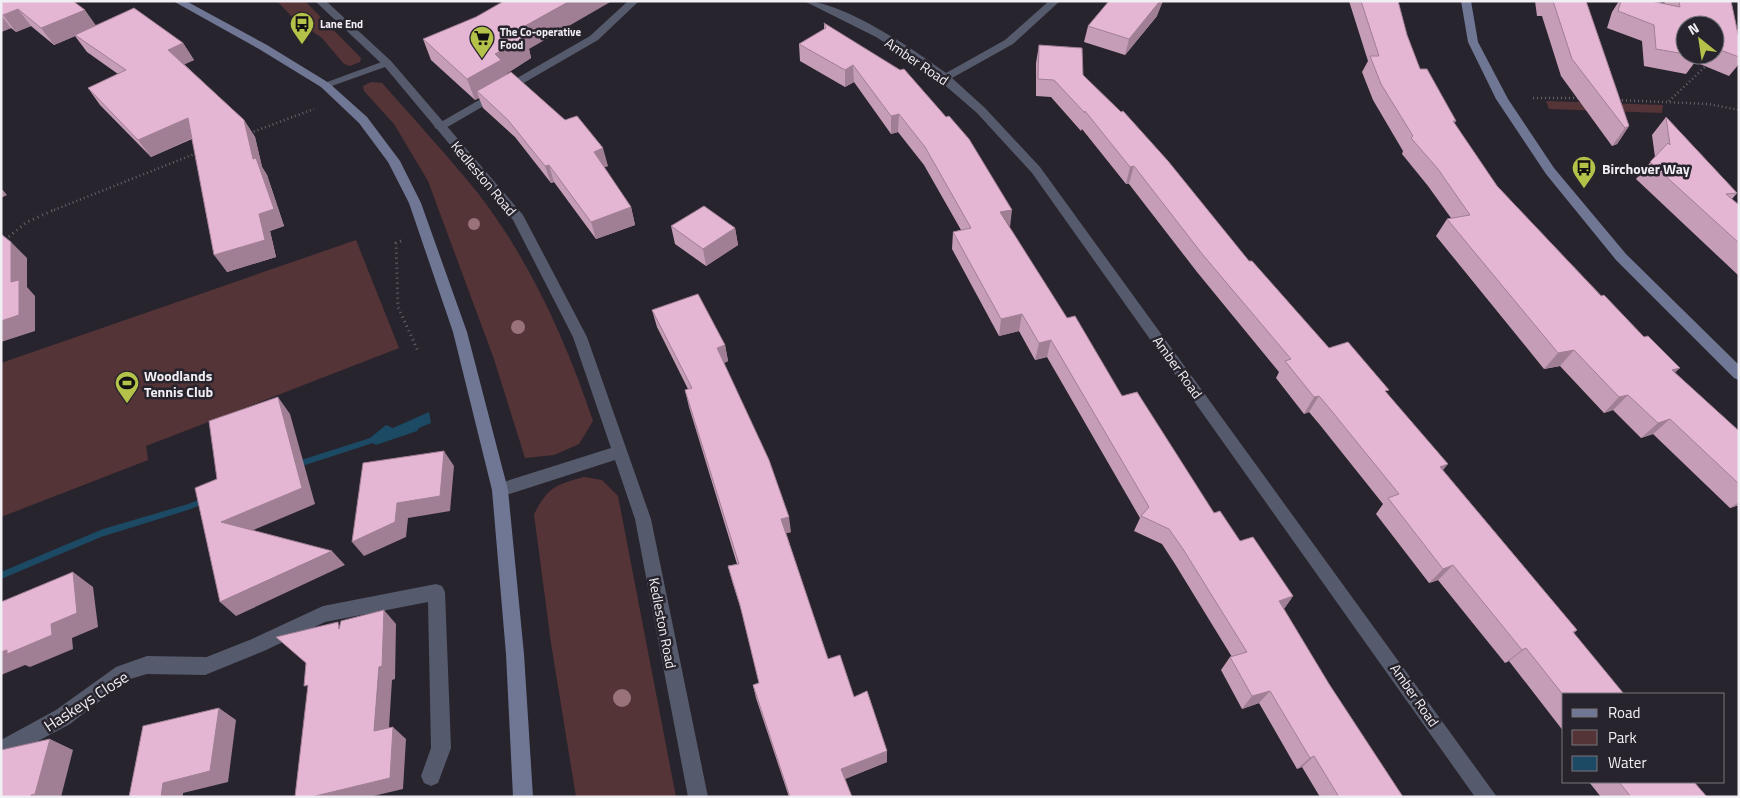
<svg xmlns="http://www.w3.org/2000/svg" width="1740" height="798" font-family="'Titillium Web',sans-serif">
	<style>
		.green { fill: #553437 }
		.water { fill: #1c4964 }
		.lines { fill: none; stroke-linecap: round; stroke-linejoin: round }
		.path-far1 { stroke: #68646c; stroke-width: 2.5; stroke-dasharray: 1 3; stroke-linecap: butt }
		.path { stroke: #68646c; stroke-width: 3; stroke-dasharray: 1 4; stroke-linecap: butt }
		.lane { fill: #555a6c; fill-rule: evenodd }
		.street { fill: #555a6c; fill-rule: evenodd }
		.secondary { fill: #6f7794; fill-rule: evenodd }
		.tree { fill: #997379 }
		.wall { fill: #c59db6; fill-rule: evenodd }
		.shaded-wall { fill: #a07f94 }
		.building { fill: #e5b6d4; stroke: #a07f94 }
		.labels { text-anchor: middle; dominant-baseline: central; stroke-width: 5; stroke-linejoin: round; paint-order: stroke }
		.far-poi-label { font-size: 11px; font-weight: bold; fill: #f1eef4; stroke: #28242d; text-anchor: start }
		.street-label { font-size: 14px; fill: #f1eef4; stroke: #28242d }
		.poi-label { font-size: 14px; font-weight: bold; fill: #f1eef4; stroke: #28242d; text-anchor: start }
		.near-street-label { font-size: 16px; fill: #f1eef4; stroke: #28242d }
	</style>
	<rect width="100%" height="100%" fill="#28242d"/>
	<path class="green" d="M277,1H305L361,58L360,62L350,66L344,64L322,38L294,19Z
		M371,82L382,83C414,119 447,155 477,192C530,260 566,341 593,421L579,444L554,455L525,458L494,359L428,181L394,124L364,91L363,86Z
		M1546,101L1663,105L1662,113L1549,109Z
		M356,240L399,348L146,446L148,460L1,517V363Z
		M584,477L602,480L618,496L676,797H576L551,643L534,514C549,486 556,485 584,477Z"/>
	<path class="water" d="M429,412L431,423L419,428L417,431L376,445L373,443L293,469L188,510L101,537L1,579V572L103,529L188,504L301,460L370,438L386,425L393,428Z"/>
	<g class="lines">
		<path class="path-far1" d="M1533,98H1581
			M1618,100L1709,104L1739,110
			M1669,101L1708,64
			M250,133L314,109
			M54,210L197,153"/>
		<path class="path" d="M401,241L396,243L398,307L418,351
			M1,243L27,222L56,209"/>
		<path class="lane" d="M315,1H326L391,61V65H383Z
			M628,1H639L598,40L444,129H436L434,126L590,36Z
			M436,584L442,586L445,592L451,748L438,783L431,786L424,783L421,776L431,748L428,602L325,622L264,651L205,675L199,672L196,666L199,660L252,639L323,606Z"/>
		<path class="street" d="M804,1C842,1 915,50 946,73L1005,40L1049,1H1060L1013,44L952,78L985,108L1040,167L1497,797H1475L1032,173L977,113L925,68L876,37Z
			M387,60L391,61L523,215L587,337L651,519L708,797H688L635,519L615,460L500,497L494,495L492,490L494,485L611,448L573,337L513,220L385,67L329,87H321L319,85Z
			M147,656L205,657L211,660L214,666L211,672L205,675L147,674L127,680L70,724L1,761V740L56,710L116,667Z"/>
		<path class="secondary" d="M173,1H186L267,45L329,83L367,117L400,161L421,203L467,332L508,490L524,654L533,797H513L506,654L492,490L453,332L409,203L388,162L359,123L321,87L259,49Z
			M1461,1H1471L1478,42L1508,99L1554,168L1626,254L1739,365V380L1734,378L1616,260L1546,174L1496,99L1468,42Z"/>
	</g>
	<g class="tree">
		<circle cx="474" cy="224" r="6"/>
		<circle cx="518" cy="327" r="7"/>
		<circle cx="622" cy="698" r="9"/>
	</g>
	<path class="wall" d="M1,1L96,25L183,43L194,60L184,64L244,120L255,137L262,167L267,175L284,226L270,231L276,257L227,272L192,139L151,157L100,105L88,88L118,74L87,52L75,36L54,45L31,26L16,32L11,28L1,32Z
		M1349,1H1398L1407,35L1420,69L1456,121L1454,123L1497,186L1675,373L1739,431V505L1730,508L1653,434L1641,438L1613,410L1604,413L1560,366L1544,369L1436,236L1447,219L1451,218L1428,186L1402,154L1403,151L1373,100L1362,72L1368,61Z
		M1535,1H1586L1629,126L1617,144L1612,146L1561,76L1542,16H1537Z
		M1619,1H1651L1665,4L1664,1H1731L1739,39V64L1729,76L1695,62L1686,74L1644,66L1642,41L1607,28L1612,12ZM1685,25H1715V55H1685Z
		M1157,16L1125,55L1084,42L1088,26Z
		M824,23L1009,227L1067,318L1122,396L1214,513L1240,541L1293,596L1284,609L1329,684L1403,797H1320L1302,767L1297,769L1259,703L1242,709L1221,670L1230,657H1232L1175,564L1162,544L1134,531L1140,518L1047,357L1035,360L1019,331L999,336L952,249L953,232L961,230L924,165L898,132L891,134L854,82L845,87L800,61L799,44L824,29Z
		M423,39L529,49L531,58L506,74L608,166L604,167L631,207L635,225L596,239L554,182L551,183L515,137L483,108L479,98L475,100L431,60Z
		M1039,45L1083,75L1249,261L1329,348L1387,393L1443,470L1577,630L1574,633L1564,694V732L1509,661L1505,663L1438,580L1429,583L1376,514L1383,504L1320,425L1309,412L1304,414L1276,378L1279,372L1197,272L1129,184H1126L1082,129L1081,131L1051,97L1036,96V63Z
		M1666,117L1737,193L1732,199L1739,205V276L1636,179L1655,157L1652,135Z
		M671,226L735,228L738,245L706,266L675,244Z
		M652,310L725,345L728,361L724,363L791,532L786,533L828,659L854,697L887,751V762L845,779L852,797H789L756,698L753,685L759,683L744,619L732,581L728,566L737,564L689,407L685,390L688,389L657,327Z
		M1589,782H1694L1707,797H1601Z"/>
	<path class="shaded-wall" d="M570,1H612L529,49L531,58L506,74L508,81L477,91L479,98L475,100L467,79L495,54L516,31Z
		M1160,1H1163L1157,16L1125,55L1129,39Z
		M18,9L31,26L16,32L3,15Z
		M85,10L97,27L54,45L41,28Z
		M1,15L11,28L1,32Z
		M183,43L194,60L179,67L168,50Z
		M853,65L854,82L845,87V70Z
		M899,114L898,132L891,134V116Z
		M188,118L199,135L151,157L138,140Z
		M244,120L255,137L262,167L267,175L284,226L270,231L276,257L227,272L214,255L259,214L253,159Z
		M1629,126L1617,144L1612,146L1625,128Z
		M603,148L608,166L599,169L594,152Z
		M549,165L554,182L551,183L545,166Z
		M1134,166L1129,184H1126L1130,167Z
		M1,188L7,195L1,198Z
		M631,207L635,225L596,239L591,222Z
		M1012,210L1010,227L1000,212Z
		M735,228L738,245L706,266L703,249Z
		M11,242L27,258V287L35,296V331L1,342V321L11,282Z
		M1022,314L1019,331L999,336L1001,319Z
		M1051,340L1047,357L1035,360L1039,343Z
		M725,345L728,361L720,365L717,348Z
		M1574,350L1560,366L1544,369L1558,353Z
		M1680,368L1664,383L1672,370Z
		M1628,395L1613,410L1604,413L1619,397Z
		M1319,396L1309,412L1304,414L1314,397Z
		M278,397L290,414L315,504L237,537L221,522Z
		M1670,419L1653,434L1641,438L1658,423Z
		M444,451L454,466L450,511L408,518L406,537L364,556L352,542L397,503Z
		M1448,464L1435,480L1440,467Z
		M1739,502V505L1730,508Z
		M789,517L791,532L783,534L781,519Z
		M332,551L345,565L236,616L220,602Z
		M1453,565L1438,580L1429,583L1443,569Z
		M73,572L93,587L98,627L72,638L73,649L30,667L25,665L1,675V652L51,624Z
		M1293,596L1283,610L1279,601Z
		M384,610L396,624L395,679L392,680L388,743L374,731Z
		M1526,648L1509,661L1505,663L1522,650Z
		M1270,691L1259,703L1242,709L1252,696Z
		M219,708L236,720L228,782L183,793V797H161L163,783Z
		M393,727L406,739L403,789L369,797H311Z
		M50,739L73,750L61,797H31Z
		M887,751V762L842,780L841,769Z
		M1314,756L1302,767L1297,769L1310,758Z"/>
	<path class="building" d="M1,1H73L85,10L41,28L18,9L3,15L1,14Z
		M504,1H570L516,31L525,37L495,54L501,60L467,79L423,39L476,17Z
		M1109,1H1160L1129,39L1088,26Z
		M1361,1H1398L1407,35L1420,69H1427L1456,121H1453L1497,186L1601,296L1604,295L1644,337L1648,336L1680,368L1672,370L1739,431V484L1670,419L1658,423L1628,395L1619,397L1574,350L1558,353L1447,219L1470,215L1438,169L1411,138L1413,136L1381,84L1370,56H1379Z
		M1553,1H1586L1629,126L1625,128L1572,59Z
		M1621,1H1651L1680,7L1679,1H1731L1739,39V57L1715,48V25H1685V54L1656,49L1654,25L1618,11Z
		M134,8L183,43L168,50L244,120L253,159L256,158L274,209L259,214L265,240L214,255L188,118L138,140L88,88L126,70L75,35Z
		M824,23L900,70L904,69L946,117L949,116L969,139L1012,210L1000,212L1067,318L1075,316L1122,396L1137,392L1214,513L1220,511L1240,541L1253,537L1293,596L1279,601L1329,684L1403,797H1339L1314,756L1310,758L1270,691L1252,696L1230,657L1247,652L1183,549L1169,529L1141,516L1149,507L1051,340L1039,343L1022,314L1001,319L953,232L971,228L925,147L899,114L891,116L853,65L845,70L799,44L826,28Z
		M1039,45L1082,48L1083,75L1121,112L1123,111L1168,161L1249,261H1252L1329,348L1348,342L1389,390L1385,391L1448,464L1440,467L1577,630L1573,632L1624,694H1564V696L1526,648L1522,650L1453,565L1443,569L1388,498L1399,494L1330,409L1319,396L1314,397L1285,361L1291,359L1203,255L1134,166L1130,167L1085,111V113L1054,80L1038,79Z
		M1688,55H1699V57Z
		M511,72L565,120L577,116L603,148L594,152L631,207L591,222L549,165L545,166L508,120L477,91Z
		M1666,117L1737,193L1726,194L1739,205V243L1650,162L1668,143L1670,145Z
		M704,206L735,228L703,249L671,226Z
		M1,234L11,242V282L19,280V315L1,321Z
		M698,294L725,345L717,348L769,460L789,517L781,519L828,659L840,655L854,697L867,691L887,751L841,769L852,797H790L753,685L759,683L740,605L728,566L739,564L685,390L692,388L652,310Z
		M278,397L302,488L221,522L332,551L220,602L195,488L217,479L209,421Z
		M444,451L440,496L397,503L395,522L352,542L363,463Z
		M73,572L77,613L51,624L52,635L7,654V650L1,652V602Z
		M384,610L382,666L379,667L374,731L393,727L390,778L311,797H295L308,685L304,686L306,663L276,637L338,622L339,629L341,621Z
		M219,708L210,771L163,783L161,797H129L143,726Z
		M50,739L35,794L31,795V797H1V750Z
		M1619,782H1694L1707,797H1631Z"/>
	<defs>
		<symbol id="bus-pin" viewBox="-11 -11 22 30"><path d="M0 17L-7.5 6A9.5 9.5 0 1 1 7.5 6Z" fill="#b4c24a" stroke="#28242d"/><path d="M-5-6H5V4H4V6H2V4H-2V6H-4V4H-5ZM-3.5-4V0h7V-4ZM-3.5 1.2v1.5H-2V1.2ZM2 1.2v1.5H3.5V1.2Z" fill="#111"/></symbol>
		<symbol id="supermarket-pin" viewBox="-11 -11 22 30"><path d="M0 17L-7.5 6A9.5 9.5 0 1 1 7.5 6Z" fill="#b4c24a" stroke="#28242d"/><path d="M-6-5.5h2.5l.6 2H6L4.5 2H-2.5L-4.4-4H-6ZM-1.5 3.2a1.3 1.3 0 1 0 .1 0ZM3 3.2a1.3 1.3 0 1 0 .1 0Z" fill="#111"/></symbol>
		<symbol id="stadium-pin" viewBox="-11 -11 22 30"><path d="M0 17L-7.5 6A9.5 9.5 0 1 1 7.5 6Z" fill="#b4c24a" stroke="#28242d"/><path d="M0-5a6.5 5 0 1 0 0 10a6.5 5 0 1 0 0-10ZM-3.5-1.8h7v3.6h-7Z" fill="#111"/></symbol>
	</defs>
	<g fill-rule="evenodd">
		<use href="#bus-pin" x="288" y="10" width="28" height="38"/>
		<use href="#supermarket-pin" x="468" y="24" width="28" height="38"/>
		<use href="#bus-pin" x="1570" y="154" width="28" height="38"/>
		<use href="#stadium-pin" x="113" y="369" width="28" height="38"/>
	</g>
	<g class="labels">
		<g class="far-poi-label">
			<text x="320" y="24">Lane End</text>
			<text x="500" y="32">The Co-operative<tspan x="500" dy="13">Food</tspan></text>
		</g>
		<g class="street-label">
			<text transform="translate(917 61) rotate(34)">Amber Road</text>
			<text transform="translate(484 178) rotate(50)">Kedleston Road</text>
			<text transform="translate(1178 367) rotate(54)">Amber Road</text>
			<text transform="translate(663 623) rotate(79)">Kedleston Road</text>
			<text transform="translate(1415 695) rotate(55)">Amber Road</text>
		</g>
		<g class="poi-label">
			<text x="1602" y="168">Birchover Way</text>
			<text x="144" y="375">Woodlands<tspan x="144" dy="16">Tennis Club</tspan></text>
		</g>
		<g class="near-street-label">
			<text transform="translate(86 701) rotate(-33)">Haskeys Close</text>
		</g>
	</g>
	<rect width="1740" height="798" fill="none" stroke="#f1eef4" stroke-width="5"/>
	<rect x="1562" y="693" width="162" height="90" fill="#28242d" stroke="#78757d"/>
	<rect x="1572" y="709" width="25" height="8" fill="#6f7794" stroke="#78757d"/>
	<text x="1608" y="718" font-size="15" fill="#f1eef4">Road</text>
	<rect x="1572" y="730" width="25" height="15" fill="#553437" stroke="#78757d"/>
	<text x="1608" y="743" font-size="15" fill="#f1eef4">Park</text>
	<rect x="1572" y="756" width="25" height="15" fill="#1c4964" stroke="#78757d"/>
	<text x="1608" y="768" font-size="15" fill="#f1eef4">Water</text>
	<g transform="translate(1700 40) rotate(330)"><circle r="24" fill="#28242d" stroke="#78757d"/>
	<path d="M0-4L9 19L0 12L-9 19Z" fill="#b4c24a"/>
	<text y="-8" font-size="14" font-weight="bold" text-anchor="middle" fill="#f1eef4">N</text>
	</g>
</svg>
